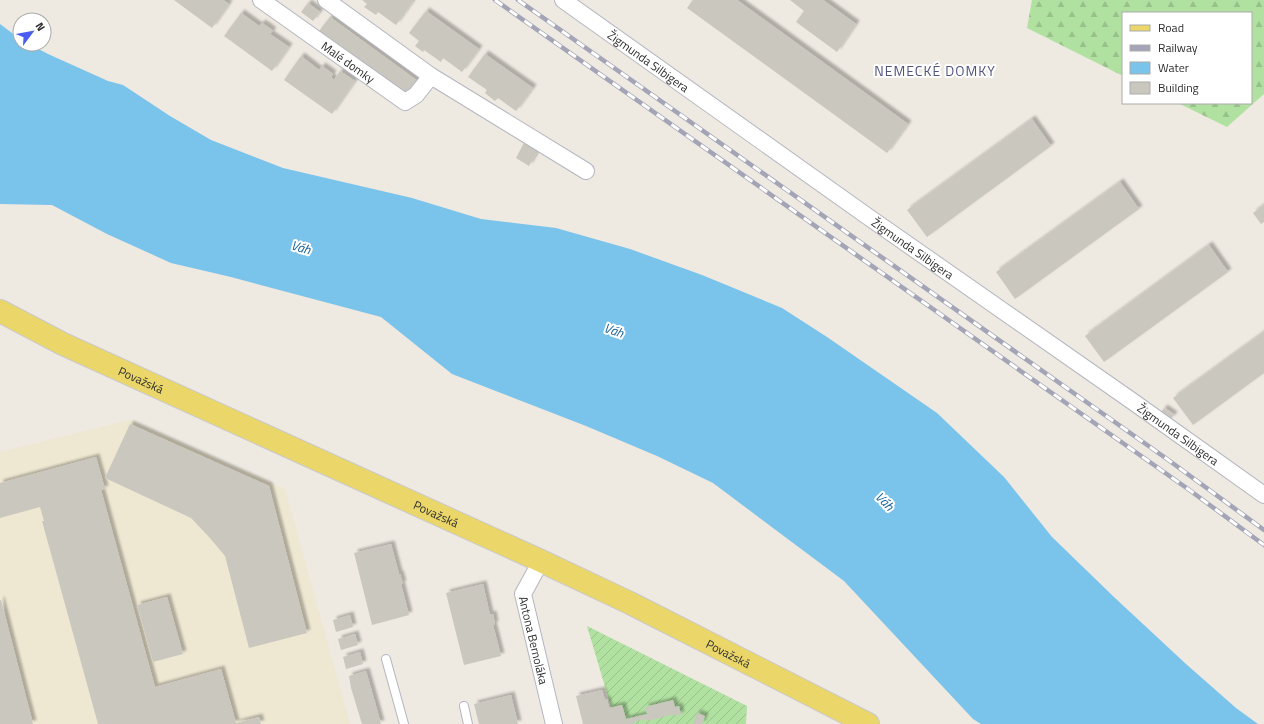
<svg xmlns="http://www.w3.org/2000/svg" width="1264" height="724" font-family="'Titillium Web',sans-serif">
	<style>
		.education { fill: #eee7d2 }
		.forest { fill: url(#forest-firs) }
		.garden { fill: url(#garden-furrows) }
		.water { fill: #7ac3ea }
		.building { fill: #cac7bf; filter: url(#shadow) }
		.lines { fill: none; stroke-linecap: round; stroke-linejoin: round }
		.lane-casing { stroke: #b4b6c0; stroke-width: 10 }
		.street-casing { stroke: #b4b6c0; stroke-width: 18 }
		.primary-casing { stroke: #c9c9c9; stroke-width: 24 }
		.lane { stroke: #fff; stroke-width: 8 }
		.street { stroke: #fff; stroke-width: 16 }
		.primary { stroke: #ebd769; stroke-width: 22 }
		.rail-casing { stroke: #a3a5b7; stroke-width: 4.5 }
		.rail { stroke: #fff; stroke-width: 3; stroke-dasharray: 9; stroke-linecap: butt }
		.labels { text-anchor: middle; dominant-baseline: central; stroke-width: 4; stroke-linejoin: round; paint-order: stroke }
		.street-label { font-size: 12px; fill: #2e2e2e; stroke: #fff }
		.water-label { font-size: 13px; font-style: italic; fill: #14629b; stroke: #fff }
		.quarter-label { font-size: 14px; letter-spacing: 1px; fill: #4f547d; stroke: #fff }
	</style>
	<defs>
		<pattern id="forest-firs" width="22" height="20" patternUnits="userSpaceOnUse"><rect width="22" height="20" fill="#b1e1a1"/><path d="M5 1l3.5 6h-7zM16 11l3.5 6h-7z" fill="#99c18b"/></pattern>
		<pattern id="garden-furrows" width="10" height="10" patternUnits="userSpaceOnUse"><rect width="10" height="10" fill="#b1e1a1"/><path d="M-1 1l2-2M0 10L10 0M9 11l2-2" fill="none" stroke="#99c18b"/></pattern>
		<filter id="shadow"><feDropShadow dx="3.5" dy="-3.5" stdDeviation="1" flood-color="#0004"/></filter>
	</defs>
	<rect width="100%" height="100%" fill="#eee9e1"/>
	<path class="education" d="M130,420L285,489L350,724H0V452Z"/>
	<path class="forest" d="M1032,0H1264V94L1227,127L1178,103H1251V13H1123V76L1027,28Z"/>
	<path class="garden" d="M587,626L747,706L746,724H616Z"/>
	<path class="water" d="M0,24L20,39V44H29L48,54L108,81L123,85L170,116L211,140L283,168L412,198L481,219L556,228L630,249L702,275L782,308L827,337L937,413L1004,477L1052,537L1115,598L1186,664L1236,708L1258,724H981L973,719L844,581L713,483L657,456L586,426L452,374L381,317L231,277L171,263L107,234L52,205L0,204Z"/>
	<path class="building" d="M174,0H223L229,4L212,28Z
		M362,0H411L413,1L396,25L378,12L376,15L364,7L367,4Z
		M693,0H737L908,124L887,153L687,8Z
		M790,0H823L856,24L837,52L796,22L804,11Z
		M308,3L320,12L313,21L301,12Z
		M426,11L479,49L462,72L443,58L441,62L424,50L423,52L415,46L419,41L409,33Z
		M241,13L259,26L262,23L268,27L273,31L270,34L289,47L272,71L224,36Z
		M330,17L419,82L409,95L319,31Z
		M485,54L533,88L516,111L498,98L495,101L485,93L487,90L468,77Z
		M301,56L319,70L322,66L333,74L331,77L334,80L340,71L355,81L332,114L284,80Z
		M1032,119L1051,146L927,237L907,210Z
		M524,143L537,152L529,166L516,158Z
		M1120,182L1139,209L1015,299L996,272Z
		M1264,205V222L1261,224L1253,213Z
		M1209,245L1228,272L1104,362L1085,336Z
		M1264,332V373L1193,425L1173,398Z
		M1164,408L1174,415L1171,419L1161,412Z
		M130,424L269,486L307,633L249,648L225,556L209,537L191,518L105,478Z
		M96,457L105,489L101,490L155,687L221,669L236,723L259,717L261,724H98L42,521H44L40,507L0,518V483Z
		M391,544L399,574H400L403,584H401L409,615L372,625L354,553Z
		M483,584L490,615L493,614L495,624L493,625L501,656L464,665L446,593Z
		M167,597L183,654L153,662L137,605Z
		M0,600H1L33,724H0Z
		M350,615L353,627L336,632L333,620Z
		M355,634L358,645L341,650L338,639Z
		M360,652L363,664L346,669L343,657Z
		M366,671L376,706L381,724H362L351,688L349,676Z
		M602,690L605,700L607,699L609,708L622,705L626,719L647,714L645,707L673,700L675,707L679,706L681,715L675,716V714L647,721L646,719L634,722V724H583L576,696Z
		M511,695L518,724H479L474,704Z
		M697,713L705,716L702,724H693Z"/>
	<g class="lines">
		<defs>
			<path id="lane" d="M386,659L404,724
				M464,706L468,724"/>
			<g id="street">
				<path id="s1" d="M261,0L405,102L416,95L431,76"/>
				<path d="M326,0L431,76L586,171"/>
				<path id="s2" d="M563,0L867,216L1132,401L1264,495"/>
				<path id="s3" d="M541,561L523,594L554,724"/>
			</g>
			<g id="primary">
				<path id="s4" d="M0,311L63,344L541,561L630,603L868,724"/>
			</g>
		</defs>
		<use href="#lane" class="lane-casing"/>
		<use href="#street" class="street-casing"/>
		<use href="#primary" class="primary-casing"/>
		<use href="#lane" class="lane"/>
		<use href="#street" class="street"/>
		<use href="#primary" class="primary"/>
		<defs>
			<path id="rail" d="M495,0L1188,489L1264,545
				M518,0L1167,459L1264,530"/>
		</defs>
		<use href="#rail" class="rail-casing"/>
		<use href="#rail" class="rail"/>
	</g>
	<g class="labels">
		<g class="street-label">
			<text stroke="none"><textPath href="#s2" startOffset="105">Žigmunda Silbigera</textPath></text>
			<text stroke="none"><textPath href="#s1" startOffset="107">Malé domky</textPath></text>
			<text stroke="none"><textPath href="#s2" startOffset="429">Žigmunda Silbigera</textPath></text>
			<text stroke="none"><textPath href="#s4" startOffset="157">Považská</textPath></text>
			<text stroke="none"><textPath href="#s2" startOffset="753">Žigmunda Silbigera</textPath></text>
			<text stroke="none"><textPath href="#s4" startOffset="481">Považská</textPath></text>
			<text stroke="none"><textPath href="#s3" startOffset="85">Antona Bernoláka</textPath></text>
			<text stroke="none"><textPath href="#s4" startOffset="805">Považská</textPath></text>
		</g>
		<g class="water-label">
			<text transform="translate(301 247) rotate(16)">Váh</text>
			<text transform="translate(614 330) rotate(19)">Váh</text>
			<text transform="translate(885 501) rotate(45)">Váh</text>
		</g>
		<g class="quarter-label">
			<text x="935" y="70">NEMECKÉ DOMKY</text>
		</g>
	</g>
	<rect x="1122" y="12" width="130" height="92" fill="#ffffff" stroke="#ababab"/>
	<rect x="1130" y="25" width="20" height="6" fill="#ebd769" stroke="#ababab"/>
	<text x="1158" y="32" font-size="12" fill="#2e2e2e">Road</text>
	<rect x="1130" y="45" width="20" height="6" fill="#a3a5b7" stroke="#ababab"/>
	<text x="1158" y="52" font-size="12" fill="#2e2e2e">Railway</text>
	<rect x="1130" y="62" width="20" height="12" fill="#7ac3ea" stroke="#ababab"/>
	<text x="1158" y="72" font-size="12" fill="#2e2e2e">Water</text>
	<rect x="1130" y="82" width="20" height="12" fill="#cac7bf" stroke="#ababab"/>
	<text x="1158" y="92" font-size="12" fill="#2e2e2e">Building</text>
	<g transform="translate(32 32) rotate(58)"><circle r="19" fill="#ffffff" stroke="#ababab"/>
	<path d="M0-3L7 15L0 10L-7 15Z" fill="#4a5cf2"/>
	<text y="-6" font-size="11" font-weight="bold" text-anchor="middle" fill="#2e2e2e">N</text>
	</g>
</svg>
